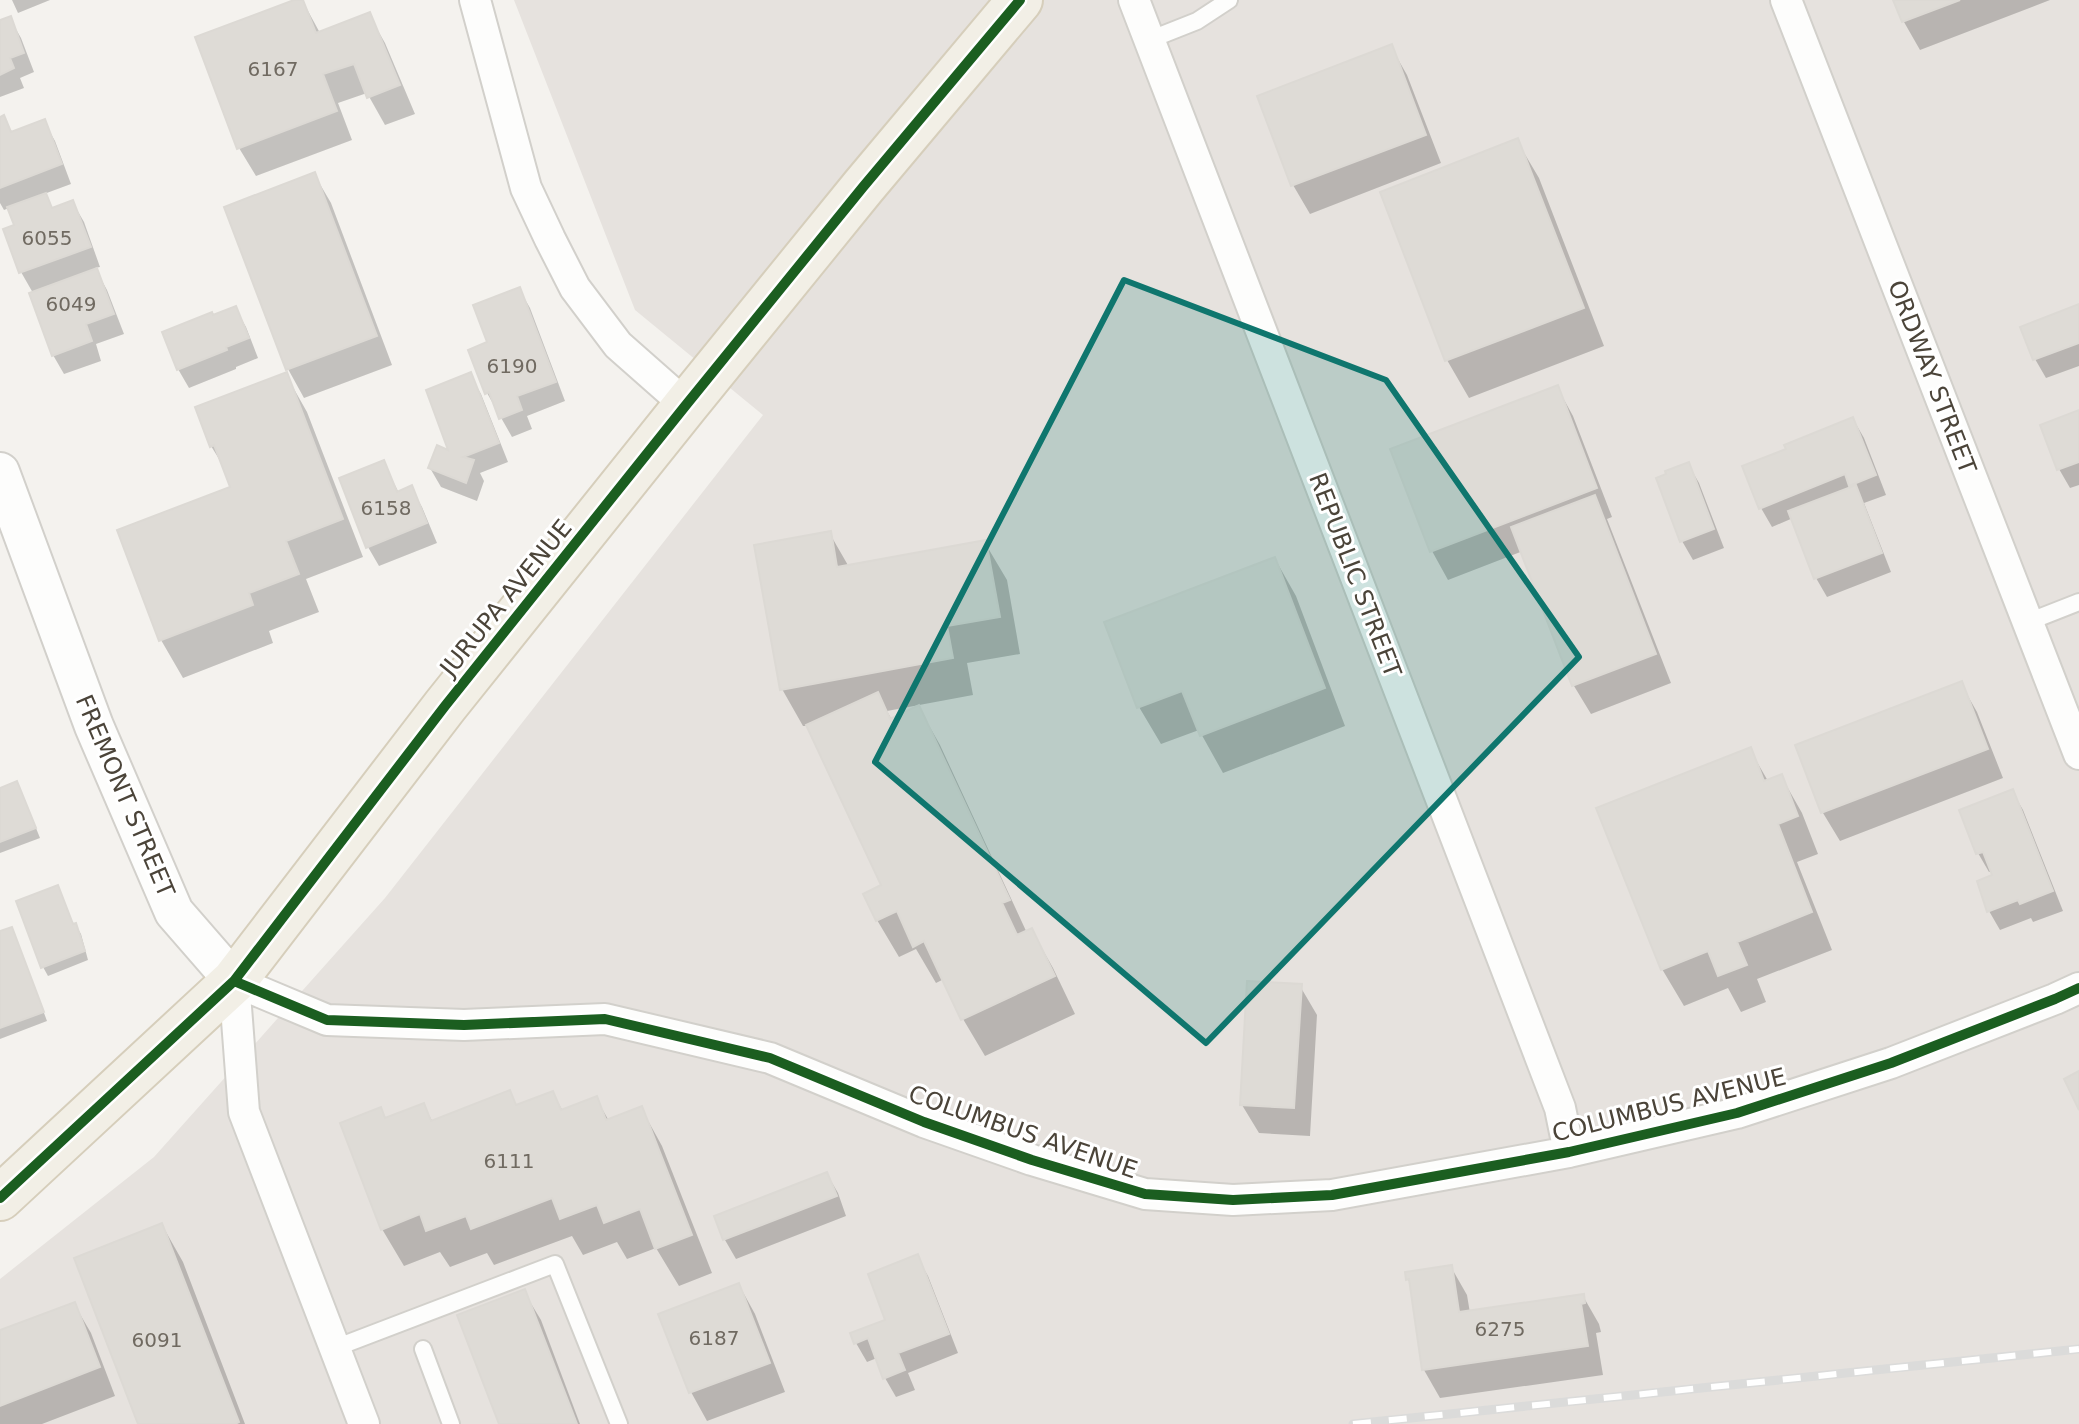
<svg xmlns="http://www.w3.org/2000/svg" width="2079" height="1424" font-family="'DejaVu Sans',sans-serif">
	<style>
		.industrial { fill: #e6e2de }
		.shadow { fill: #0003 }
		.building { fill: #dedbd6; stroke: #dcd9d4; stroke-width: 2 }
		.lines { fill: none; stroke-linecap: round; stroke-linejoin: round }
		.service-casing { stroke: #d2d0cb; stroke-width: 20 }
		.minor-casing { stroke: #d2d0cb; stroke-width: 34 }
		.tertiary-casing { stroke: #d2d0cb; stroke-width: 42 }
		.primary-casing { stroke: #d6cebb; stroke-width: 48 }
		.service { stroke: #fdfdfc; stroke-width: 16 }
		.minor { stroke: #fdfdfc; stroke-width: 30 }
		.tertiary { stroke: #fdfdfc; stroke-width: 38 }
		.primary { stroke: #f2efe6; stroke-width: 44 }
		.rail-casing { stroke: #dbdbda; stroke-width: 9 }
		.rail { stroke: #fff; stroke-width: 6; stroke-dasharray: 18; stroke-linecap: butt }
		.cycleway-casing { stroke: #fff; stroke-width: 15 }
		.cycleway { stroke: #1b5e20; stroke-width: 10 }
		.marked { fill: #0f766e; fill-opacity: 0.2; stroke: #0f766e; stroke-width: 6; stroke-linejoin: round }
		.labels { text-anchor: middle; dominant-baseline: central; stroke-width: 6; stroke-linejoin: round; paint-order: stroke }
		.number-label { font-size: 20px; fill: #706a61 }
		.street-label { font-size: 24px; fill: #4b4439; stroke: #fff }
	</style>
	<rect width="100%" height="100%" fill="#f4f2ee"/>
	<path class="industrial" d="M514,0H2079V1424H0V1279L154,1157L385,898L763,415L635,310Z"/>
	<path class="shadow" d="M12,0H50L18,13Z
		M300,0H302L320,33L369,15L385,43L415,114L385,125L367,93L338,103L352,140L256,176L239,148Z
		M1895,0H2050L1920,50L1904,22Z
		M10,19L21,38L34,72L20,78L24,88L0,97V22Z
		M1391,47L1407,75L1441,163L1310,214L1293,185L1259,97Z
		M3,118L12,134L44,122L55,141L71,184L44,194L53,210L73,203L84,222L100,267L95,268L107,290L124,334L96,344L101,361L64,374L53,355L33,293L21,272L5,230L16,226L9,208L4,210L0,203V119Z
		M1517,141L1539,178L1604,346L1469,398L1447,360L1382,193Z
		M314,174L331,203L392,365L304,398L288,369L226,208Z
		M519,289L530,308L565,401L527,416L532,429L512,437L487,393Z
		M2079,307V366L2046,378L2035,359L2023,328Z
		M235,308L246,327L258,358L236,367V369L189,388L178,369L213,317Z
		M286,375L307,412L363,557L306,579L319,612L269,631L273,643L183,678L161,640L119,531L233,488L227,472L211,446Z
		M470,375L481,394L508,462L480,473L484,481L477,501L441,487L430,468L452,453Z
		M1557,387L1573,416L1612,517L1607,519L1671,683L1591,714L1574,686L1523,551L1448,580L1432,551Z
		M2079,412V485L2070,488L2059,469L2042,426Z
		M1853,419L1864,438L1886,495L1864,503L1891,572L1827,597L1816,578L1793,518L1772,527L1761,508Z
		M383,462L399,493L411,488L422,507L437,543L379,566L368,547Z
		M1688,464L1699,483L1724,548L1693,560L1682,541Z
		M830,534L849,567L985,543L1007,580L1020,654L967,663L973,695L887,711L892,720L919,708L940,745L1027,933L1032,931L1053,968L1075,1014L985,1056L963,1019L944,979L936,983L916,949L899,957L877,920L884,886L808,726H803L782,689Z
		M1275,559L1296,596L1345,726L1223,773L1199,730L1161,744L1139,707L1107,623Z
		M1961,684L1977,712L2003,778L1840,841L1823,813L1798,747Z
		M1750,750L1768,781L1781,776L1802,813L1818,854L1797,862L1832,950L1757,979L1766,1002L1741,1012L1728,988L1684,1006L1662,969Z
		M0,790L22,793L40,838L0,853Z
		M2012,791L2023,810L2063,911L2033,922L2031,918L2000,930L1989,911L1995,876L1993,871L1989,872L1978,853Z
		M57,887L74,926H76L81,934L88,960L48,976L43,967Z
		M0,933L16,938L47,1021L0,1039Z
		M1300,986L1317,1015L1310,1136L1259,1133L1242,1105Z
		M509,1093L517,1107L552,1093L563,1111L596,1098L609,1121L641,1108L662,1146L712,1273L679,1286L656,1248L627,1259L617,1242L583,1255L572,1236L494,1265L487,1253L450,1267L440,1252L404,1266L382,1229L386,1120L423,1106L433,1122Z
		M827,1174L838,1193L846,1216L736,1259L725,1240L716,1217Z
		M162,1225L183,1262L245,1424H140Z
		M917,1257L928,1276L958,1353L908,1373L915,1390L896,1397L885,1378L877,1358L867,1362L856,1343L888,1321Z
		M1451,1267L1467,1295L1470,1313L1583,1296L1599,1324L1601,1332L1596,1333L1603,1375L1440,1398L1424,1370L1411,1286L1408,1279Z
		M739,1285L755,1314L785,1392L707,1421L691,1392L661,1315Z
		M524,1292L541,1320L580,1424H501Z
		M74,1304L91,1333L115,1396L42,1424H0V1333Z"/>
	<path class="building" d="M294,0H303L316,33L370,12L400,85L367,98L354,64L323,74L337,111L237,149L195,37Z
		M1893,0H1960L1902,22Z
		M11,16L24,53L10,58L14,68L0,75V20Z
		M1392,44L1426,135L1291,186L1257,96Z
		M4,115L11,132L45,119L62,164L0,188V117Z
		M1518,138L1584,308L1445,361L1380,192Z
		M315,172L377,336L286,370L224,207Z
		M46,193L52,208L73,200L91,247L19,273L3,229L14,225L7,207Z
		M97,268L114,314L86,324L92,341L52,356L29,293Z
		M520,287L556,382L517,396L522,410L499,419L489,392L485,394L468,350L487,342L473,305Z
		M2079,304V343L2033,360L2020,327Z
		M236,306L249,338L226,347L227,350L177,370L162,332L212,312L213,315Z
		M287,372L343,519L286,541L299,574L249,593L253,605L159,641L117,530L230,487L214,445L210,447L195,407Z
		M471,372L499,443L463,457L474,460L466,483L428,468L437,445L448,450L426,390Z
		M1558,385L1597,488L1430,552L1390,449Z
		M2079,410V462L2057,470L2040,425Z
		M1853,417L1876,475L1849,486L1845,474L1759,509L1742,466L1786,449L1784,445Z
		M384,460L397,492L412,485L427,523L366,548L339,478Z
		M1689,462L1714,529L1680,542L1656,478L1666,474L1665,471Z
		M1856,485L1882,553L1814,579L1788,511Z
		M1595,495L1656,654L1572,686L1511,527Z
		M831,531L837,567L986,540L1000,617L947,626L953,658L780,690L754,545Z
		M1275,557L1325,688L1200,736L1182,691L1137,708L1104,622Z
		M1962,681L1988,749L1821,813L1795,745Z
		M878,692L890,719L919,705L1010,900L1002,903L1017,935L1032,928L1055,976L961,1020L924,941L913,947L897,911L876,921L863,894L881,885L806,725Z
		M1751,747L1764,781L1782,774L1798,816L1778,824L1812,912L1737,942L1747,965L1718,976L1708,951L1661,970L1596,808Z
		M17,781L36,828L0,842V788Z
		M2013,789L2053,891L2020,904L2018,900L1987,912L1977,881L1992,875L1983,852L1976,854L1959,810Z
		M58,885L73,924L76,923L85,951L41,968L16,901Z
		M12,927L44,1012L0,1028V931Z
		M1247,981L1302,984L1294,1108L1240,1105Z
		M2079,1071V1110L2064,1079Z
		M510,1090L516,1105L553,1091L561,1110L597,1096L606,1120L642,1106L692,1235L655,1249L640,1209L604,1223L597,1205L560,1219L552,1198L471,1229L466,1216L426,1231L420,1214L381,1230L340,1123L381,1107L385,1118L424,1103L431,1121Z
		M827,1172L837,1196L723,1240L714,1216Z
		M162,1223L239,1422L235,1424H138L74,1258Z
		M918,1254L949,1334L898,1353L905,1370L883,1379L868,1338L854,1344L850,1333L885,1320L868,1274Z
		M1452,1265L1459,1312L1584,1294L1585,1303L1581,1304L1588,1346L1422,1370L1409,1279L1406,1280L1405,1272Z
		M739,1283L770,1363L689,1393L658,1314Z
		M525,1289L577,1424H499L457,1315Z
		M75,1302L100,1367L0,1406V1330Z"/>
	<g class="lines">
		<defs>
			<path id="service" d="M1149,40L1197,21L1229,0
				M2028,622L2079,602
				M335,1348L555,1264L619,1424
				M423,1349L451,1424"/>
			<path id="minor" d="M475,0L526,188L550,239L575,288L618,345L686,405
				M1134,0L1560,1108L1569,1152
				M1786,0L2079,754
				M364,1424L244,1112L234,981L327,1020L464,1025L605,1019L770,1058L924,1122L1032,1160L1145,1194L1233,1200L1332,1195L1569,1152L1737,1113L1891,1063L2055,999L2079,988"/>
			<path id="tertiary" d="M0,472L94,726L174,912L234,981"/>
			<path id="primary" d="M0,1198L234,981L445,706L686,405L863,187L1020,0"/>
		</defs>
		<use href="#service" class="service-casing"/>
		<use href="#minor" class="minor-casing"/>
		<use href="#tertiary" class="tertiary-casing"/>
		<use href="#primary" class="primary-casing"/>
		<use href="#service" class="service"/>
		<use href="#minor" class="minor"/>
		<use href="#tertiary" class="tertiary"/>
		<use href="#primary" class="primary"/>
		<defs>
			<path id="rail" d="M1353,1424L2079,1349"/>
		</defs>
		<use href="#rail" class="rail-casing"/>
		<use href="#rail" class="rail"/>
		<defs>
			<path id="cycleway" d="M234,981L327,1020L464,1025L605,1019L770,1058L924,1122L1032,1160L1145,1194L1233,1200L1332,1195L1569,1152L1737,1113L1891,1063L2055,999L2079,988
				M0,1198L234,981L445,706L686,405L863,187L1020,0"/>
		</defs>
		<use href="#cycleway" class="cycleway-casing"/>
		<use href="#cycleway" class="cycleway"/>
	</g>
	<path class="marked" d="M1124,280L1386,380L1579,657L1206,1043L875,762Z"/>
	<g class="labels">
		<g class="number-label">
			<text x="273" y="69">6167</text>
			<text x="47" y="238">6055</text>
			<text x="71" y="304">6049</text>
			<text x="512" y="366">6190</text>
			<text x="386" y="508">6158</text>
			<text x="509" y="1161">6111</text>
			<text x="1500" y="1329">6275</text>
			<text x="714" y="1338">6187</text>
			<text x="157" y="1340">6091</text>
		</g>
		<g class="street-label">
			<text transform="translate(1932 377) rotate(69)">ORDWAY STREET</text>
			<text transform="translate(1355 575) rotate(69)">REPUBLIC STREET</text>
			<text transform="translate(506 598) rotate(-51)">JURUPA AVENUE</text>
			<text transform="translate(125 796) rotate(67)">FREMONT STREET</text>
			<text transform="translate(1669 1105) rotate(-14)">COLUMBUS AVENUE</text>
			<text transform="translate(1023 1132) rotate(19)">COLUMBUS AVENUE</text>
		</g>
	</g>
</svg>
